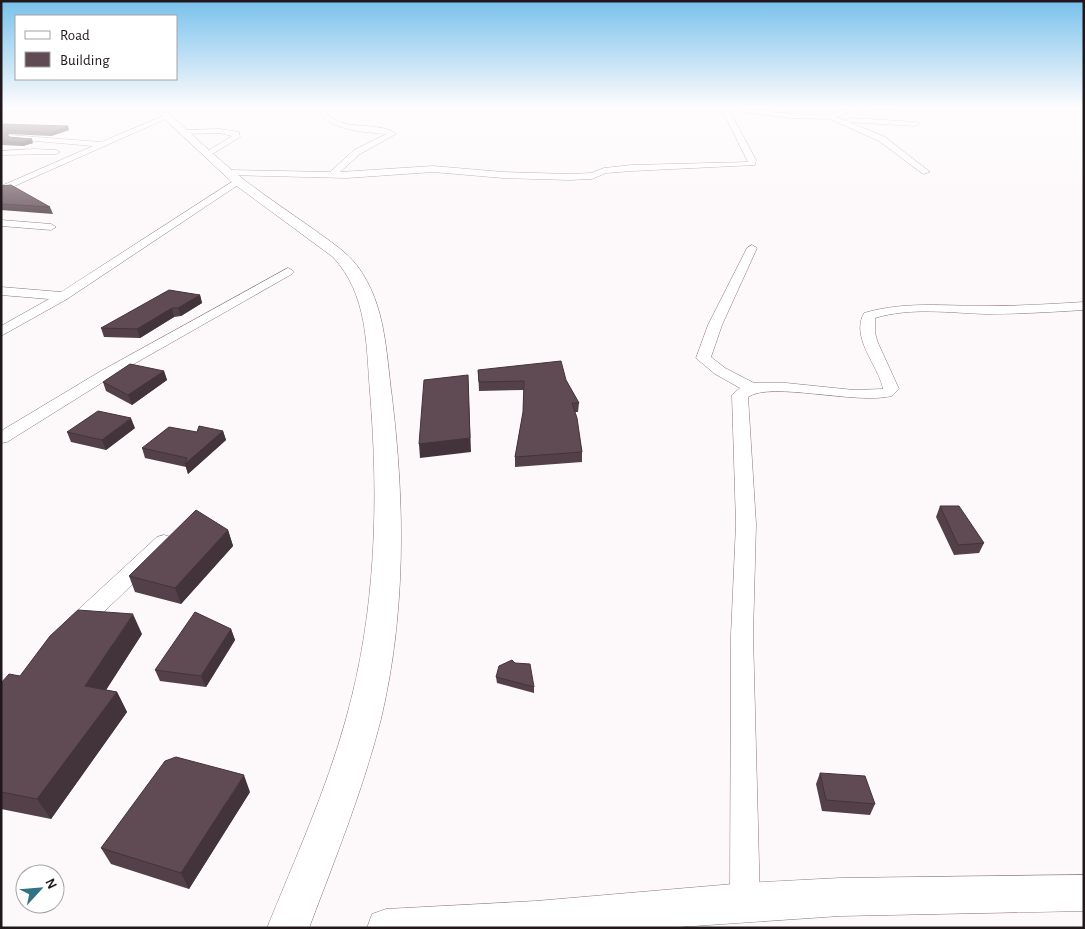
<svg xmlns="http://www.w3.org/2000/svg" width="1085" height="929" font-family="'Alegreya Sans',sans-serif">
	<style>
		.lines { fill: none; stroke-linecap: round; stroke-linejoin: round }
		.minor-casing { stroke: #8c747f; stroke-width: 1 }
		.tertiary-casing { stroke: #8c747f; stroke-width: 1 }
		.secondary-casing { stroke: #8c747f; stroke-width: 1 }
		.minor { fill: #fff; fill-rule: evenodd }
		.tertiary { fill: #fff; fill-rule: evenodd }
		.secondary { fill: #fff; fill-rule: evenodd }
		.wall { fill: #534048 }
		.shaded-wall { fill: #43343b }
		.building { fill: #604a54; stroke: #43343b }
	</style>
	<rect width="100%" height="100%" fill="#fdf8fa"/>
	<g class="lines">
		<defs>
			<path id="minor" d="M318,108H324C337,135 378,119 396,134L360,154L340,172L433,166L503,172L569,174L591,173L604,168L632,165L748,162L721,108H742L791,114L829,115L846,108H898L895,110L852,111L836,117L846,121L849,118L918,122L919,124L915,126L849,122L885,137L930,172L923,174L879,141L830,119L791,118L729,110L756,160L755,165L632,171L606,173L592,179L569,180L503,178L433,172L347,178L226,175L225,173L229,170L330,172L354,150L386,134C365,132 326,131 318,108Z
				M168,114L171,116L170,117L1,192V186L93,146L13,139H10V135L101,142Z
				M220,129L239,132L240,137L209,156L205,154L206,152L232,136L220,133L186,134L182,132L186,130Z
				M34,149L56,150L60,152L56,154L1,155V151Z
				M238,178L241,179V183L67,299L1,336V326L49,299L1,295V287L61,292Z
				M1,220L51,224L56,227L51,230L1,226Z
				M752,245L757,248L722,325L711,357L725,368L754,383H786L854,390L883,389C879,366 850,338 864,313C905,301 945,306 987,306C1019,306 1052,304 1084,302V310C1052,312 1019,314 987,314C950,313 911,307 875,318V333L878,343L899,389L892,396C856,405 771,381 748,397L756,524L753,635L760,902L756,913L745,917L734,913L730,902L731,635L736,524L732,395L740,388L715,374L696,358L708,325L747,248Z
				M288,268L292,270L294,272L292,274L111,377L7,442L1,443V431L101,371Z
				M164,535L171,537L174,542L171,547L82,633L74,635L66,633L63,627L66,621L157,537Z"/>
			<path id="tertiary" d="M1084,875V911L840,916L664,928H367L372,914L386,909L536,901L745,883L840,878Z"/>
			<path id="secondary" d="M153,108H162C189,131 215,157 243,179C267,197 292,214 316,231C331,242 347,252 358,267C386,305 386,353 392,397C405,505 406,613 381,719C363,790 335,859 309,928H267C295,859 326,791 346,719C376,612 379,502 370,392C366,344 368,295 333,257L234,184Z"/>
		</defs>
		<use href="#minor" class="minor-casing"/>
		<use href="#tertiary" class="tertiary-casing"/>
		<use href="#secondary" class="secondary-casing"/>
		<use href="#minor" class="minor"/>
		<use href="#tertiary" class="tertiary"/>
		<use href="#secondary" class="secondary"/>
	</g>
	<path class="wall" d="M1,124L69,130L51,136L9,134L8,137L33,143L23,146L1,145Z
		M1,186L50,207L53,214L1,210Z
		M200,295L202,303L181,316L174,317L140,338L104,337L101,328Z
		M478,370L566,380L579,403L578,412H575L582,452V462L515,467V457L523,412L524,390L479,391Z
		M164,371L167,380L132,405L106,391L103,382Z
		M135,428L106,450L71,442L67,432Z
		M223,431L226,440L188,474L186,467L145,458L142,448L197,432Z
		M940,506L984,543L979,553L954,555L936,517Z
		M228,530L233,546L181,604L135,592L129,576Z
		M231,629L235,640L206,687L160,681L155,670Z
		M142,634L106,690L117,692L127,712L51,819L1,809V683Z
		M515,663L534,687V693L497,683L496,677Z
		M820,773L875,804L870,815L822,811L816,784Z
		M250,792L189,889L111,864L101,848Z"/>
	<path class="shaded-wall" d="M68,126L69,130L51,136L50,133Z
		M32,139L33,143L23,146L22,143Z
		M200,295L202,303L181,316L178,308Z
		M172,308L174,317L140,338L137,329Z
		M164,371L167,380L132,405L128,395Z
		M468,375L471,452L420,458L419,444Z
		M131,418L135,428L106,450L102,440Z
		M223,431L226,440L188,474L185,464Z
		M228,530L233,546L181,604L175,588Z
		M133,614L142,634L95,707L85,686Z
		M231,629L235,640L206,687L201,676Z
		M117,692L127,712L51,819L37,799Z
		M244,775L250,792L189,889L181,873Z"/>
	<path class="building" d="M1,124L68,126L50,133L7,130V135L9,137L32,139L22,143L1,141Z
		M11,185L50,207L1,204V186Z
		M169,290L200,295L178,308H172L137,329L101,328Z
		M561,361L566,380L579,403H572L577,418L582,452L515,457L523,412L524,381L479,382L478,370Z
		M130,364L164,371L128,395L103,382Z
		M468,375L470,438L419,444L424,380Z
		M98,411L131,418L102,440L67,432Z
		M199,426L223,431L185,464L187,458L142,448L169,427L197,432Z
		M940,506H959L984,543L958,545Z
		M196,510L228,530L175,588L129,576Z
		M78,610L133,614L85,686L117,692L37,799L1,792V683L9,674L20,676L50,636Z
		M195,612L231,629L201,676L155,670Z
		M512,660L515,663L530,664L534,687L496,677L499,666Z
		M176,757L244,775L181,873L101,848L165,761Z
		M820,773L865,776L875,804L826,800Z"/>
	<linearGradient id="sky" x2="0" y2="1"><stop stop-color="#78c1ec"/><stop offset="0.45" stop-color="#fefcfd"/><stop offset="1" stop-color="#fefcfd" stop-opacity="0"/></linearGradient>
	<rect width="1085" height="238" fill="url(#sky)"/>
	<rect width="1085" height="929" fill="none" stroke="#21181c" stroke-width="5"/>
	<rect x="15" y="15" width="162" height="65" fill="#ffffff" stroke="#a6a3a4"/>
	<rect x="25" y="31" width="25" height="8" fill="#ffffff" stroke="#a6a3a4"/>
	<text x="60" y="40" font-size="15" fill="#21181c">Road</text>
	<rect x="25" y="52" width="25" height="15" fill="#604a54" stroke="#a6a3a4"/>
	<text x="60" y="65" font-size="15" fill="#21181c">Building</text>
	<g transform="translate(40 889) rotate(64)"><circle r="24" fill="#ffffff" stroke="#a6a3a4"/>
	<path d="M0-4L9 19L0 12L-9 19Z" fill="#317285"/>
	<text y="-8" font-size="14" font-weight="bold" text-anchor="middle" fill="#21181c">N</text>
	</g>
</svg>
